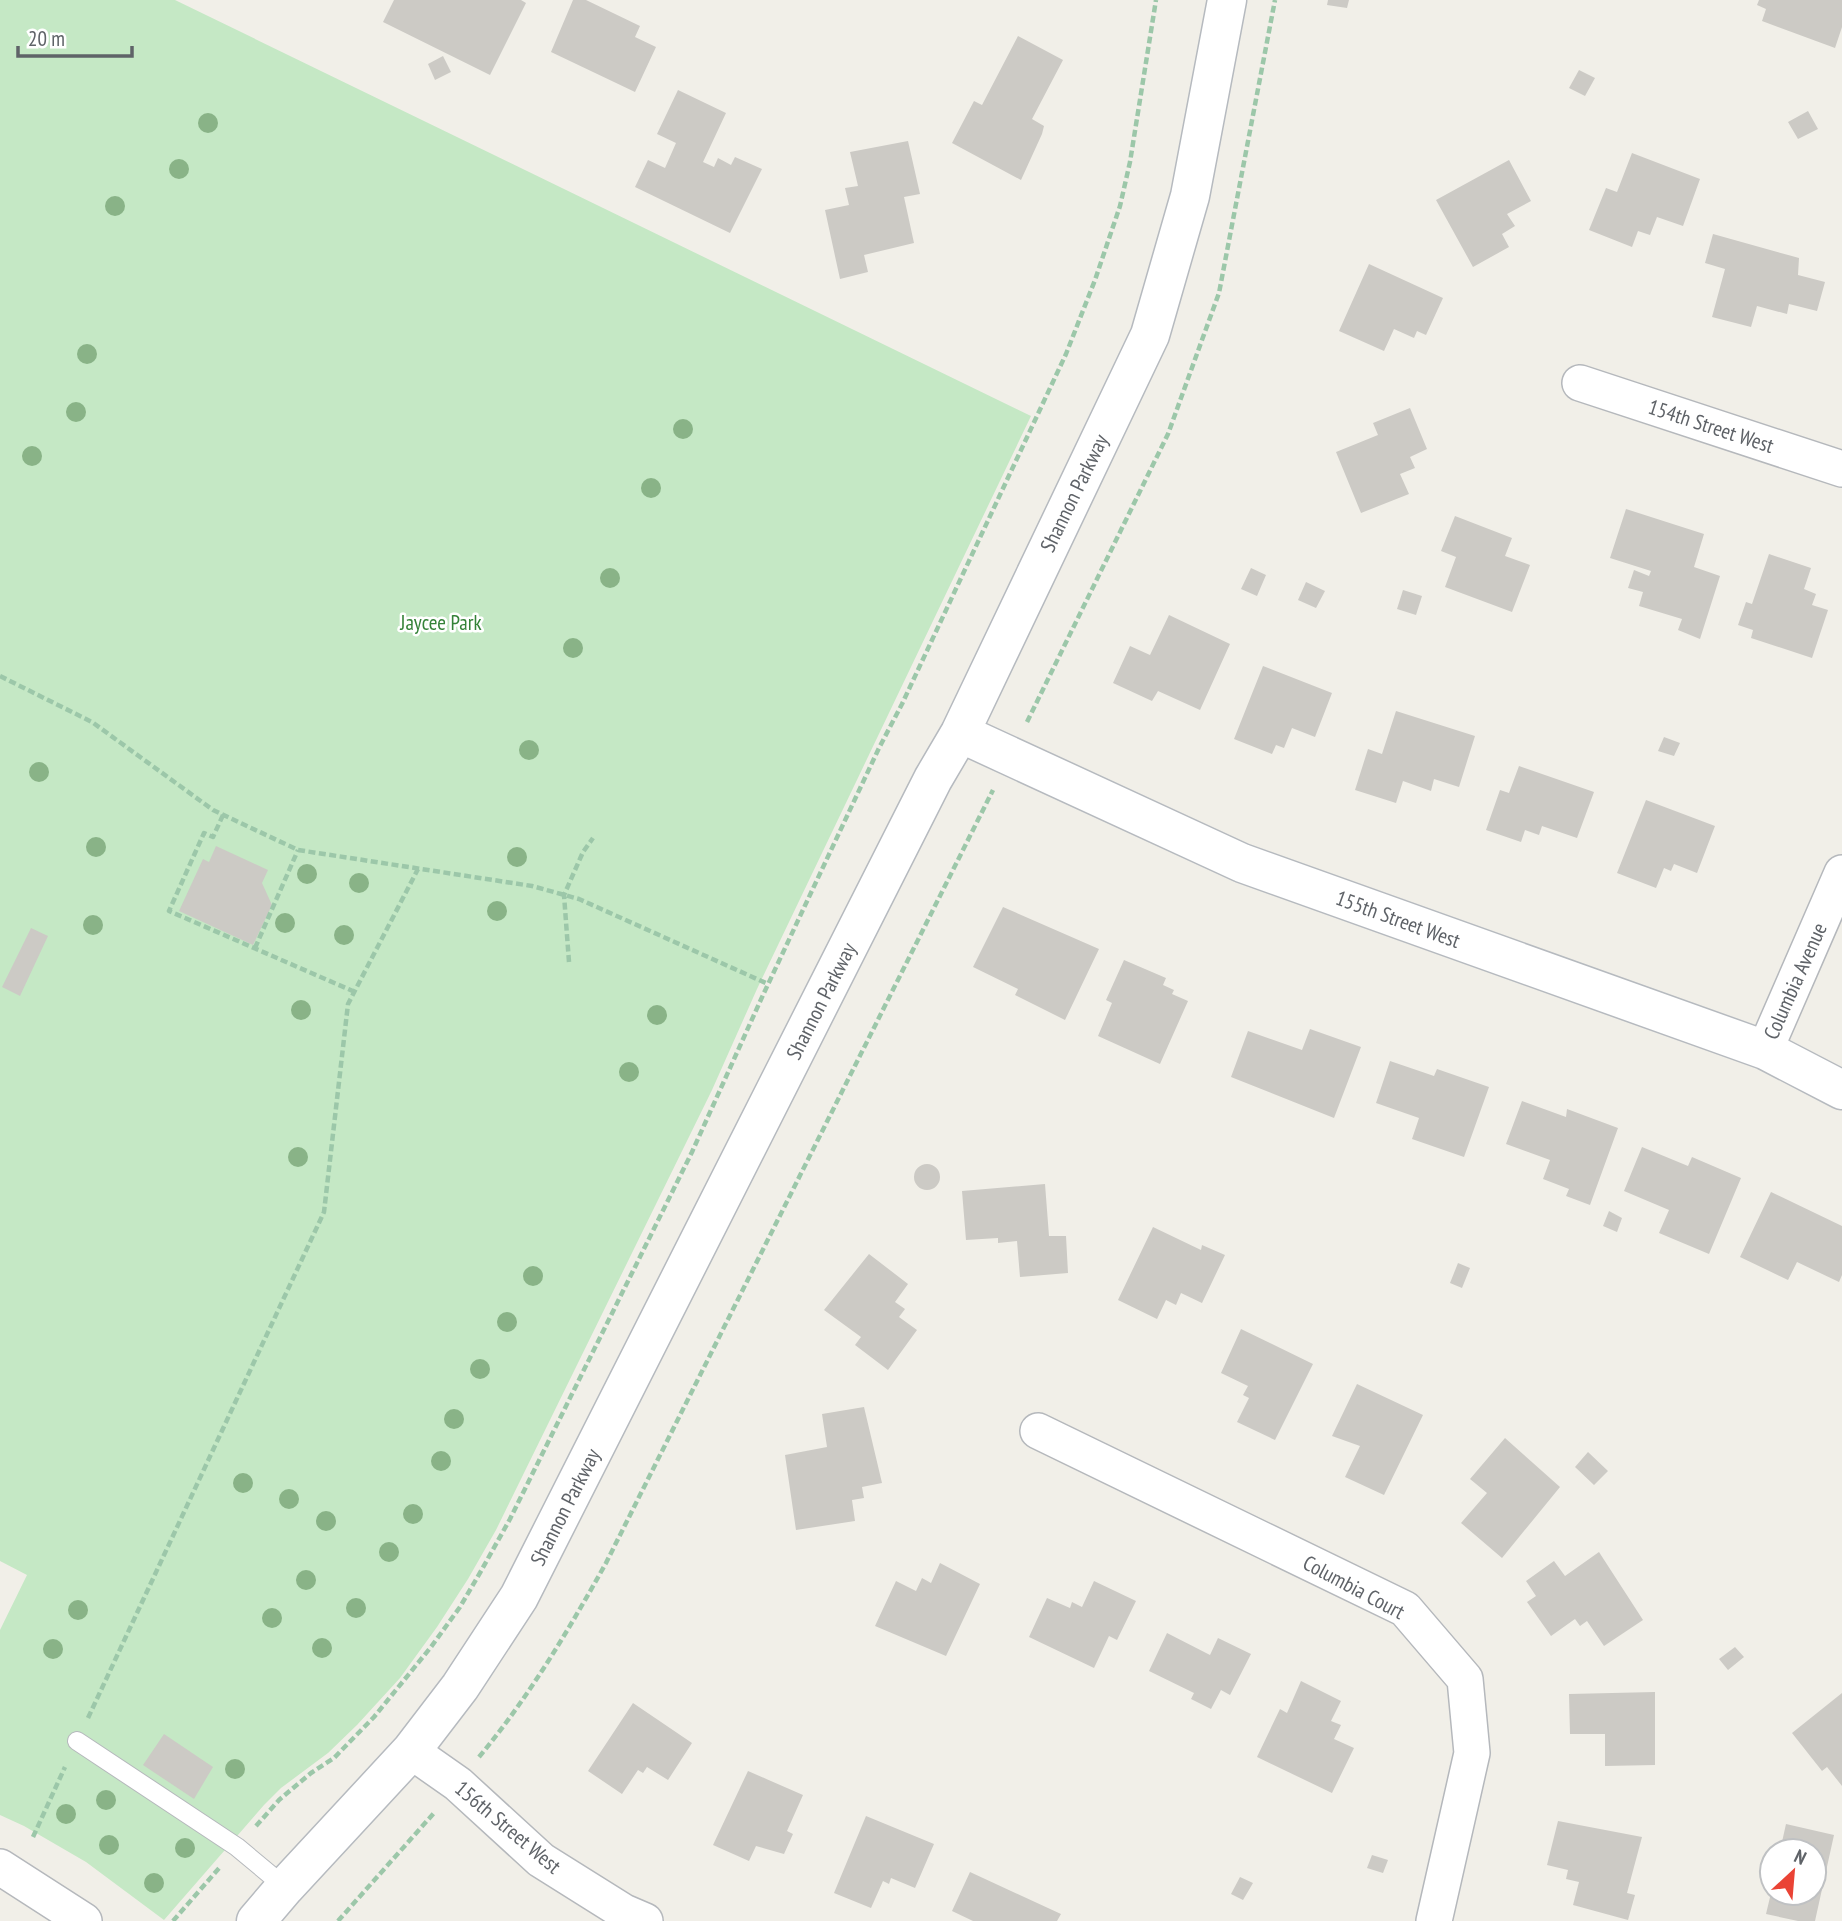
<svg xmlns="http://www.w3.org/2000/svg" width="1842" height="1921" font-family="'PT Sans Narrow',sans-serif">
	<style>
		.green { fill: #c5e8c5 }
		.building { fill: #cccac5 }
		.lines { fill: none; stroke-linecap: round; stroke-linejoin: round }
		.lane-casing { stroke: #b5b8bc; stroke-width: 20 }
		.street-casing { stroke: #b5b8bc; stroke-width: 38 }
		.secondary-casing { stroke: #b6babf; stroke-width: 41 }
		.path { stroke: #9cc7a9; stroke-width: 4.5; stroke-dasharray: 7 3.5; stroke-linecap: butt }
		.lane { stroke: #fff; stroke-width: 18 }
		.street { stroke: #fff; stroke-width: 35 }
		.secondary { stroke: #fff; stroke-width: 38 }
		.tree { fill: #89b387 }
		.labels { text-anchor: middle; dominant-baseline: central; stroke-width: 5; stroke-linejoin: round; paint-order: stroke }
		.street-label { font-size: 21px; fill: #5f6368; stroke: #fff }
		.park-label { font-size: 21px; fill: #348238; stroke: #fff }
	</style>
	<rect width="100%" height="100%" fill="#f1efe8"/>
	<path class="green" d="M0,0H175L1031,416L757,989L712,1090L496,1530L468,1579L437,1627L400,1678L357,1725L328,1753L281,1788L264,1805L164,1920L86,1862L24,1826L0,1815V1630L27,1575L0,1561Z"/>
	<path class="building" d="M394,0H521L526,3L490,75L383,22Z
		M573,0H586L640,26L635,37L656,47L635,92L551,52Z
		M1328,0H1349L1347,8L1327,5Z
		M1759,0H1842V27L1835,48L1762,21L1766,9L1757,5Z
		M1018,36L1063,60L1032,119L1044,126L1042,134L1021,180L952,143L974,101L982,105Z
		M443,56L451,72L435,80L428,64Z
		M1579,70L1595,78L1585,96L1569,88Z
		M678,90L726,113L703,162L714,167L718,158L731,165L735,157L762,169L730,233L635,187L648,160L665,168L676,143L657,134Z
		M1808,111L1818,129L1798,139L1788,122Z
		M908,141L920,194L904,197L914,243L864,255L868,272L840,279L825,210L849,205L845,188L858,186L850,152Z
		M1632,153L1700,179L1683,226L1657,217L1650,235L1638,231L1632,247L1589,230L1606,188L1617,192Z
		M1509,160L1531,201L1507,214L1515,226L1502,234L1509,247L1473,267L1436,200Z
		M1713,234L1799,258L1798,275L1825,282L1817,311L1789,304L1787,314L1757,306L1751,327L1712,317L1725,269L1705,263Z
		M1369,264L1443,298L1426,335L1417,331L1414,338L1394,329L1384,351L1339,331Z
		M1410,408L1427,449L1410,457L1415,468L1400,474L1409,494L1361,513L1336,452L1378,435L1373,423Z
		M1626,509L1704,534L1694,567L1720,576L1700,639L1678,630L1682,619L1639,606L1643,592L1628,588L1634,570L1649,576L1651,571L1610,558Z
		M1455,516L1512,538L1505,556L1530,565L1512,612L1445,587L1456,557L1441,551Z
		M1769,554L1811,568L1804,589L1816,594L1812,605L1828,610L1812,658L1751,638L1753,630L1738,625L1746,602L1752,604Z
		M1251,568L1266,575L1257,596L1241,589Z
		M1306,582L1325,591L1316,608L1298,600Z
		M1403,590L1422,596L1416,615L1397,609Z
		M1169,615L1230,644L1200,710L1158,691L1152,701L1113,683L1130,646L1150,655Z
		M1263,666L1332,693L1315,737L1292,728L1284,748L1276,745L1272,754L1234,739Z
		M1396,711L1475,736L1459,787L1434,779L1431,791L1403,781L1396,803L1355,790L1368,749L1382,754Z
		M1664,737L1680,743L1674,756L1658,751Z
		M1519,766L1594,792L1577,838L1542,826L1539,835L1525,830L1521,842L1486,830L1500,790L1509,793Z
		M1646,800L1715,826L1697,873L1674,864L1671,871L1664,868L1656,888L1617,873Z
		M216,846L268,870L262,883L272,905L253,945L179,911L203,859L209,862Z
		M1003,907L1099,949L1065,1020L1015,995L1018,989L973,967Z
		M31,928L48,936L20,996L2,987Z
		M1124,960L1166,978L1163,985L1174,990L1172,994L1188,1001L1160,1064L1098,1036L1112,1003L1106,1000Z
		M1310,1029L1361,1047L1334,1118L1231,1077L1248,1031L1302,1050Z
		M1390,1061L1434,1076L1437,1069L1489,1087L1464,1157L1412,1139L1419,1118L1376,1103Z
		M1522,1101L1566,1117L1567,1109L1618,1128L1590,1205L1566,1196L1569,1189L1543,1179L1550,1160L1506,1144Z
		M1642,1147L1688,1166L1692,1157L1741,1178L1709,1254L1659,1233L1669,1210L1624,1191Z
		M914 1177a13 13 0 1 1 26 0a13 13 0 1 1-26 0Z
		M1045,1184L1049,1236H1066L1068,1273L1020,1277L1017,1241L998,1243V1238L966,1240L962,1191Z
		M1771,1192L1842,1226V1275L1839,1282L1797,1262L1788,1280L1740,1257Z
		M1609,1211L1622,1218L1617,1232L1603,1226Z
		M1153,1227L1201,1250L1202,1245L1225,1255L1202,1303L1181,1293L1176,1305L1166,1300L1157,1319L1118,1300Z
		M869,1254L908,1284L895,1302L905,1309L899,1317L917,1330L888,1370L855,1345L861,1337L824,1310Z
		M1458,1263L1470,1268L1462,1288L1450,1283Z
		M1241,1329L1313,1364L1275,1440L1237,1422L1249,1398L1243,1395L1248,1386L1221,1373Z
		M1357,1384L1423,1415L1384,1495L1345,1477L1360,1446L1332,1436Z
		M864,1407L882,1483L862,1487L864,1498L852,1500L855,1521L796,1530L785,1455L827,1447L822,1414Z
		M1505,1438L1560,1487L1502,1558L1461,1523L1487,1493L1470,1479Z
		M1588,1452L1608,1471L1594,1485L1575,1467Z
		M1599,1552L1643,1620L1604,1646L1587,1621L1580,1626L1575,1619L1551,1636L1527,1602L1536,1596L1526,1581L1554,1561L1565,1576Z
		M940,1563L980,1584L946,1656L875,1626L896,1581L916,1591L922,1578L931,1583Z
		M1094,1581L1136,1601L1117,1640L1109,1636L1094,1668L1029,1637L1047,1598L1070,1608L1072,1602L1082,1607Z
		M1167,1633L1210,1655L1218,1638L1251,1654L1230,1695L1221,1690L1211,1709L1191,1699L1194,1693L1149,1671Z
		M1735,1647L1744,1657L1728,1670L1719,1659Z
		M1301,1681L1341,1701L1331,1721L1341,1725L1334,1739L1354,1748L1332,1793L1257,1757L1280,1709L1287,1713Z
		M1655,1692V1765L1605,1766V1734H1570L1569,1694Z
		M1842,1693V1786L1827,1767L1822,1771L1792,1733Z
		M633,1703L692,1743L668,1780L647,1767L643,1773L638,1770L622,1794L588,1771Z
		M164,1734L213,1767L194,1799L143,1765Z
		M748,1771L803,1795L787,1831L793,1834L784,1854L756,1846L749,1861L713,1845Z
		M866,1816L934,1844L915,1888L891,1878L889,1884L883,1881L871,1908L834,1893Z
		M1558,1821L1642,1837L1627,1893L1635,1895L1628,1920L1573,1905L1579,1882L1566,1879L1568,1870L1547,1865Z
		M1786,1824L1834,1835L1815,1921H1798L1766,1914L1771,1893H1814V1851H1780Z
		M1372,1855L1388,1860L1383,1873L1367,1868Z
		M970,1872L1061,1914L1057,1921H973L952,1911Z
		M1240,1877L1253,1883L1243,1900L1231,1894Z"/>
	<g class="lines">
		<defs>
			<path id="lane" d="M77,1741L237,1847L285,1887"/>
			<path id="street" d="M1580,383L1842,469
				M1765,1050L1842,873
				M1038,1431L1405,1609L1465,1679L1472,1753L1434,1921
				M411,1751L458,1784L541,1860L624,1912L645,1921
				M0,1867L84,1921"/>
			<path id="secondary" d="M960,733L1242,863L1765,1050L1842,1090
				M256,1921L285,1887L411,1751L460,1687L519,1597L933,779L960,733L1150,335L1190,196L1227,0"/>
		</defs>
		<use href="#lane" class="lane-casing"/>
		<use href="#street" class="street-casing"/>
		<use href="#secondary" class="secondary-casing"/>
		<path class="path" d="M0,676L92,722L213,810L298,850L532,886L579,899L768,984
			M1027,722L1168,434L1219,293L1275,0
			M223,815L213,837L204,833L169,911L355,992
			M255,948L298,850
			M569,962L564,895L583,852L593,838
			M88,1718L324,1212L348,1004L418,869
			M479,1757C529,1697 568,1631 606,1563L993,790
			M256,1826L279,1800L311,1773L334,1758L374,1717L431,1647L460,1607L481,1571L510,1519L692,1152L763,995L879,748L902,704L1066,354L1095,280L1120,206L1130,162L1156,0
			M33,1837L65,1767
			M173,1921L220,1867
			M338,1921L434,1813"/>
		<use href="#lane" class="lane"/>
		<use href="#street" class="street"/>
		<use href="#secondary" class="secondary"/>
	</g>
	<g class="tree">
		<circle cx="208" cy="123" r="10"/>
		<circle cx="179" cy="169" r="10"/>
		<circle cx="115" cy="206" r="10"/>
		<circle cx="87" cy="354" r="10"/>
		<circle cx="76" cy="412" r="10"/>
		<circle cx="683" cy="429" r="10"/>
		<circle cx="32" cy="456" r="10"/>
		<circle cx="651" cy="488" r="10"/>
		<circle cx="610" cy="578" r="10"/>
		<circle cx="573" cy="648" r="10"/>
		<circle cx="529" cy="750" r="10"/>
		<circle cx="39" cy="772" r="10"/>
		<circle cx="96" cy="847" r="10"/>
		<circle cx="517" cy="857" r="10"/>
		<circle cx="307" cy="874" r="10"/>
		<circle cx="359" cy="883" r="10"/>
		<circle cx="497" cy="911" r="10"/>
		<circle cx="285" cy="923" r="10"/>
		<circle cx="93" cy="925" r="10"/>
		<circle cx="344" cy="935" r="10"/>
		<circle cx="301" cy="1010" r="10"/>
		<circle cx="657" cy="1015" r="10"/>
		<circle cx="629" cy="1072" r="10"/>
		<circle cx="298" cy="1157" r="10"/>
		<circle cx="533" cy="1276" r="10"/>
		<circle cx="507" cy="1322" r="10"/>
		<circle cx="480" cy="1369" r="10"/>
		<circle cx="454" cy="1419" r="10"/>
		<circle cx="441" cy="1461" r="10"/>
		<circle cx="243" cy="1483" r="10"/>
		<circle cx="289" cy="1499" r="10"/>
		<circle cx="413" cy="1514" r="10"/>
		<circle cx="326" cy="1521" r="10"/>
		<circle cx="389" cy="1552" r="10"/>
		<circle cx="306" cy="1580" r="10"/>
		<circle cx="356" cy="1608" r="10"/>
		<circle cx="78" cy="1610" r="10"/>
		<circle cx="272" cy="1618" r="10"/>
		<circle cx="322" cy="1648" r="10"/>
		<circle cx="53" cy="1649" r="10"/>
		<circle cx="235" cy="1769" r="10"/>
		<circle cx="106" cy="1800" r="10"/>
		<circle cx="66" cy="1814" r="10"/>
		<circle cx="109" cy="1845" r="10"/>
		<circle cx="185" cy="1848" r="10"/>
		<circle cx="154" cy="1883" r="10"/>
	</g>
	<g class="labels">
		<g class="street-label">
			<text transform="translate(1711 426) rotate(18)">154th Street West</text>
			<text transform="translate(1074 493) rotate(-64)">Shannon Parkway</text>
			<text transform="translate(1398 919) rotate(20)">155th Street West</text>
			<text transform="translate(1795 981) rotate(-66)">Columbia Avenue</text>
			<text transform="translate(821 1001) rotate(-63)">Shannon Parkway</text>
			<text transform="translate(565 1507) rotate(-63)">Shannon Parkway</text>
			<text transform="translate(1354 1587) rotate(28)">Columbia Court</text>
			<text transform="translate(508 1827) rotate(40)">156th Street West</text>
		</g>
		<g class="park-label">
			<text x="441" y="622">Jaycee Park</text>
		</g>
	</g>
	<g transform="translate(1793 1872) rotate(26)"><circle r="33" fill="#ffffff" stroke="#bfc1c3" stroke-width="2"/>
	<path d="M0-5L12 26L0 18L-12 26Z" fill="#ea4335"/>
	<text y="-10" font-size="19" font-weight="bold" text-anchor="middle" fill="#5f6368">N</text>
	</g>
	<path d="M18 46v10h114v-10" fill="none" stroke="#5f6368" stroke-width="3.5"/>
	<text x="28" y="46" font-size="21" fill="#5f6368" stroke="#ffffff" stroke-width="5" paint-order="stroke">20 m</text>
</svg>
